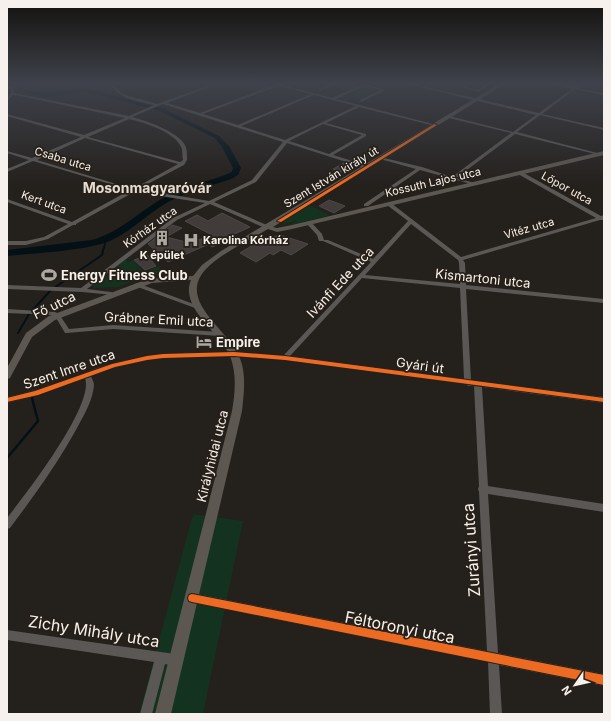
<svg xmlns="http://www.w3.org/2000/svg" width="611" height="721" font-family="Inter,sans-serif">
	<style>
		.green { fill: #13321f }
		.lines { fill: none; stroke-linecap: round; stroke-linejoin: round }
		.stream-far2 { stroke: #031117; stroke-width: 1.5 }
		.stream-far1 { stroke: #031117; stroke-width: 2 }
		.stream { stroke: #031117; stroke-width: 2.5 }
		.river { fill: #031117; fill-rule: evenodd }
		.building { fill: #413c3a; stroke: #4d4846 }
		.minor { fill: #5a5754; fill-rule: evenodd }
		.major { fill: #5c5751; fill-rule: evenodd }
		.cycleway-casing { stroke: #272019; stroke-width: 2 }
		.cycleway { fill: #ed6a23; fill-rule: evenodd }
		.labels { text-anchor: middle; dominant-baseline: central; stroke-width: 3.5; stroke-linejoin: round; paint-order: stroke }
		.far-street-label { font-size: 11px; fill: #f6f1ec; stroke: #272019 }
		.far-poi-label { font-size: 11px; font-weight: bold; fill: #f6f1ec; stroke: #272019; text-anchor: start }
		.poi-label { font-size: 13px; font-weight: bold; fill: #f6f1ec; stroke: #272019; text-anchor: start }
		.street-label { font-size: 13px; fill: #f6f1ec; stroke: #272019 }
		.far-district-label { font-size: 14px; font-weight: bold; fill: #e7ddd3; stroke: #272019 }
		.near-street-label { font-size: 16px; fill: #f6f1ec; stroke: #272019 }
	</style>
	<rect width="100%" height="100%" fill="#24201c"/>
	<path class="green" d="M364,87L380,90L360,100L344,96Z
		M309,205L330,215L292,225L291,224L297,221L283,224L284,221Z
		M125,259L128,262L133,260L144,272L159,266L163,271L118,287L94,288L93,286L97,280H101L119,266L117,265Z
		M193,514L243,521L203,714H139Z"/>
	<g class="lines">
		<path class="stream-far2" d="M104,248L106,239"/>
		<path class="stream-far1" d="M54,288L102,255L104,247
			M18,333L29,314L51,290"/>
		<path class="stream" d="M7,458L38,421L32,398"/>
		<path class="river" d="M15,84H21L23,89L47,93L86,88L164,109L219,136L229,146L241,168L238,175L231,179C213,185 193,190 176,198C152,209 134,230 110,241C85,251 35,253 7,256V250L92,240C123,231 141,209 169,195C186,186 207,182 225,175L232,172L233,168L222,147L215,138L160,111L86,92L47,97L19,91Z"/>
	</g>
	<path class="building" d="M344,163L353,166L342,172L333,169Z
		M329,200L345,206L334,213L319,206Z
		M222,213L250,227L217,242L219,244L212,247L209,244L168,262L148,244L172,225L182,228L166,237L186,242L196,238L199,240L212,235L185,221L197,215L208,221Z
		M280,235L308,244L291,255L281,250L273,255L270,253L256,262L240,253L258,242Z
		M147,255L156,266L145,270L134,260Z
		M74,297L75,302L57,306L49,304L57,300Z"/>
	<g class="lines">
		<path class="minor" d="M109,84H112L120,92L126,95L157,104L212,84H217L167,103L200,113L274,85V84H280L332,98L363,84H365L386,90L361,102L360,100L381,90L364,86L336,99L437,125L435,126L359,107L326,123L366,134V136L333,155L369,166V168H365L287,143L256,182L214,202L269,226V228H265L210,204L177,220L87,289L111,292L113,293L114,294L113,295L82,292L7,289V285L81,288L173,218L205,203L134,192L76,224V225H73L48,239L26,245H7V241H26L44,237L68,224L7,202V199L72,222L130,190L33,161L7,172V169L29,160L7,153V151L32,158L81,137L7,116V114L84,135L125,118L20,96L13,95L7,101V98C10,95 12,93 11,88H7V86H13L14,93L129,116L154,105C137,101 120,99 109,84ZM278,86L311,94L238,125L203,114ZM314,95L356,106L285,140L241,126ZM163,104L283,142L252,180L209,201L138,189L184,165L187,160C187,156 187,151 186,147C180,132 147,121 132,117ZM129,119C143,122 175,132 181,147C183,150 182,156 183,160L180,162L88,137ZM323,124L362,135L329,154L289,141ZM85,138L178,164L133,189L37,160Z
			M329,84H334L320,91L317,90Z
			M407,84H414L539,113L572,89L553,84H561L574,87L577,84H581L577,88L604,93V95L575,89L542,114L604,128V130L540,115L517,132L601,154L599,155L515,134L456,178L475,183V185L420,170L368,206H364V204L416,169L380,159V157L422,167L452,177L511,133L449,118V116L513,132L536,115Z
			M449,84H456L478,90L487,84H491L479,92Z
			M518,172H522L601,216L604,215V220H600L463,260L465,263L466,285L604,299V303L466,289L471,380L604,397V403L482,387L488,486L604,504V512L488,494L498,653L604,674V686L499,665L502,714H490L488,662L188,602L187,598L188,594L192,593L487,651L479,492L478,489L479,486L474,386H468L465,384L285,360L234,356L163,358L147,360L115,367L91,376C92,379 94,382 94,385C93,400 84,415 77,428C58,463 34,496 10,528L7,529V518C25,495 95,405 85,378L39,395L7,403V397C31,392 54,384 77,376C89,371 101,366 114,363C169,349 227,351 283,356L371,262L323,241L324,240H328L373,259L408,221L387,205V203H391L461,257L596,218L518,174ZM411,224L458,260L459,263L460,284L365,275ZM362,278L460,288L464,379L290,356Z
			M309,221L311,222L322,234L324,240L323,241H319L317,235L306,223Z
			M137,283L199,306L200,307L197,309L195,308L135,286L134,285L135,284Z
			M7,309L55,312L59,314L69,329L113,325L220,332L223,334L220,336L113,329L67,333H65L55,316L52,315L7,313Z
			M7,630L175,654L179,656L181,660L179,664L175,666L165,664L152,714H140L154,662L7,640Z"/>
		<path class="major" d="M499,84H505L273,227L277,228L292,225L604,151V155L292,229L277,232L268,229C249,241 221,253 206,269C177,300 225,327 238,354C247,372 244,392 242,411L171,714H155L232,411C235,393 237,374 230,356C221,333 179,308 191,280L152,283L55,320L32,337L10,378L7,379V368L26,333L49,316L148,279L193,276L202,265L221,251Z"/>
		<defs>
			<path id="cycleway" d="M434,124L437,125L281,222L277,221Z
				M234,352L285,356L604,398V402L285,360L234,356L163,358L147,360L115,367L38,395L7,402V398L35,391L112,364L147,356L163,354Z
				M192,594L604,675V685L192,602L189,601L188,598L189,595Z"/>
		</defs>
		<use href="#cycleway" class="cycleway-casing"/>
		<use href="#cycleway" class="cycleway"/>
	</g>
	<linearGradient id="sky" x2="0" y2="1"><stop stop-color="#14120f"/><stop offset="0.45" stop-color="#3f424b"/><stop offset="1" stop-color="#3f424b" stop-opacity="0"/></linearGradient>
	<rect width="611" height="185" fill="url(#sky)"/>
	<defs>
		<symbol id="building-bare" viewBox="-9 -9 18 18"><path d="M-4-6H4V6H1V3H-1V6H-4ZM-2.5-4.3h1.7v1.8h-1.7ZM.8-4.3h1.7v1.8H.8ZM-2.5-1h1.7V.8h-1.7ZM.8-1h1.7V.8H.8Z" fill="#aca8a3" stroke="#272019" stroke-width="2.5" paint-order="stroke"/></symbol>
		<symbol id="hospital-bare" viewBox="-9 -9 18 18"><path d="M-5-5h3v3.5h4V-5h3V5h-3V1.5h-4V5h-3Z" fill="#aca8a3" stroke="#272019" stroke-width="2.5" paint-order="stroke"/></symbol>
		<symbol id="stadium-bare" viewBox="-9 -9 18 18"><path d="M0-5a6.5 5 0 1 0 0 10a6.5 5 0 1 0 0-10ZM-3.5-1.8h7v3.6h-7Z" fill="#aca8a3" stroke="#272019" stroke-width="2.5" paint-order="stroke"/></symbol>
		<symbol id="hotel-bare" viewBox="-9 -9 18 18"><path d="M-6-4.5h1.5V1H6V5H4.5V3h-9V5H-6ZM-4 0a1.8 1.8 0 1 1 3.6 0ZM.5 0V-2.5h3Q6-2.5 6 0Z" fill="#aca8a3" stroke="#272019" stroke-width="2.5" paint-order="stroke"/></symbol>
	</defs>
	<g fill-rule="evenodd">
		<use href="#building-bare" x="151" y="227" width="22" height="22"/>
		<use href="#hospital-bare" x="180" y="229" width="22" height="22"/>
		<use href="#stadium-bare" x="38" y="264" width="22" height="22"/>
		<use href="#hotel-bare" x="193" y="331" width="22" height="22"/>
	</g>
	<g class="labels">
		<g class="far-street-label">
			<text transform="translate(63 159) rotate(17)">Csaba utca</text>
			<text transform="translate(331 177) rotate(-31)">Szent István király út</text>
			<text transform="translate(433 182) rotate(-13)">Kossuth Lajos utca</text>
			<text transform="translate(567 188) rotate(29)">Lőpor utca</text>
			<text transform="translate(44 202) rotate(20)">Kert utca</text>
			<text transform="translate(150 227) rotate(-35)">Kórház utca</text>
			<text transform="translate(529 228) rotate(-16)">Vitéz utca</text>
		</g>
		<g class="far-poi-label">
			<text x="203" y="240">Karolina Kórház</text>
			<text x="162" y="255" text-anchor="middle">K épület</text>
		</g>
		<g class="poi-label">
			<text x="61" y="275">Energy Fitness Club</text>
			<text x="216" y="342">Empire</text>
		</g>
		<g class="street-label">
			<text transform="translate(483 278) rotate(6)">Kismartoni utca</text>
			<text transform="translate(340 282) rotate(-47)">Ivánfi Ede utca</text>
			<text transform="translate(54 305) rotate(-26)">Fő utca</text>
			<text transform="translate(159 319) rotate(3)">Grábner Emil utca</text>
			<text transform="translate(420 365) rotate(8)">Gyári út</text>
			<text transform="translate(69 369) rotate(-19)">Szent Imre utca</text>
			<text transform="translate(212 456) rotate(-76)">Királyhidai utca</text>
		</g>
		<g class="far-district-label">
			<text x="147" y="187">Mosonmagyaróvár</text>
		</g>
		<g class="near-street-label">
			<text transform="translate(471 550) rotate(-94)">Zurányi utca</text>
			<text transform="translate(400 627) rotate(11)">Féltoronyi utca</text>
			<text transform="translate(94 631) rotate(9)">Zichy Mihály utca</text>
		</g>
	</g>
	<rect width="611" height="721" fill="none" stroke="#f6f1ec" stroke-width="16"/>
	<g transform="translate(575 685) rotate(236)" stroke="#272019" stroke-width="3" paint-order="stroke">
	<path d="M0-3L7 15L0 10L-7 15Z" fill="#f6f1ec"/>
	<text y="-6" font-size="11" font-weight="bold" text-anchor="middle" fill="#f6f1ec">N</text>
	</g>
</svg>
